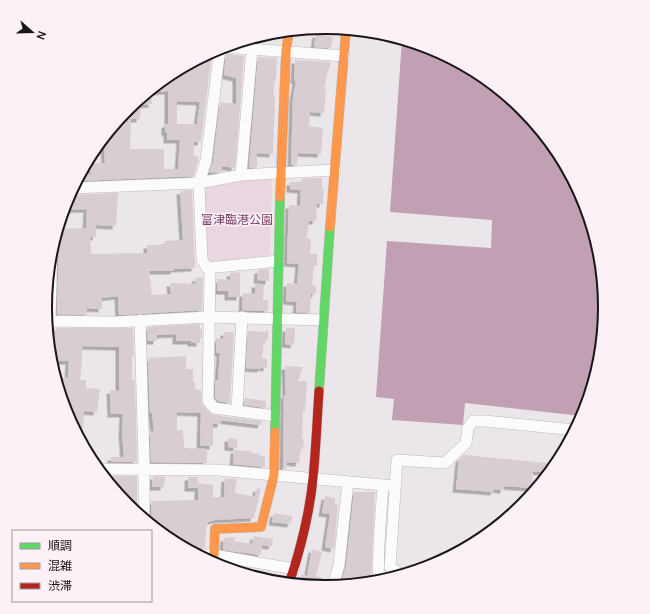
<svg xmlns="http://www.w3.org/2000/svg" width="650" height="614" font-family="Manrope,'Noto Sans JP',sans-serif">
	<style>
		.green { fill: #e9d6e1 }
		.water { fill: #c1a0b4 }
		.building { fill: #d9cdd4; fill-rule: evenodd; filter: url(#shadow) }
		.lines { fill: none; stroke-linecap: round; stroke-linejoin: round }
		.street-casing { stroke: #bdb9bb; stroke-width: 12 }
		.fast-casing { stroke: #bdb9bb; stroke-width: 10 }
		.slow-casing { stroke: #bdb9bb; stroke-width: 10 }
		.jam-casing { stroke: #bdb9bb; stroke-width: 10 }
		.street { stroke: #fcfbfc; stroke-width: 11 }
		.fast { stroke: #63d668; stroke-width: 9 }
		.slow { stroke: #ff974d; stroke-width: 9 }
		.jam { stroke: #b3261e; stroke-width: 9 }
		.labels { text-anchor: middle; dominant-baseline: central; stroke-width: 3; stroke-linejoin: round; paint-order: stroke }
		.park-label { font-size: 12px; fill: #7a3e65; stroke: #fbf1f7 }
		.rim { fill: none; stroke: #1a1618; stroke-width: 2 }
	</style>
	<defs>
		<filter id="shadow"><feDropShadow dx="-3.5" dy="3.5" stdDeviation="0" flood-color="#0004"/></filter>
	</defs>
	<rect width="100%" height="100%" fill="#ebe6e9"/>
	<path class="green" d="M269,175L272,178L270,255L211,265L205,260V184Z"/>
	<path class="water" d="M402,39L432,48L481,74L523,109L558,152L584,200L600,253L605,307L600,362L585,409L581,416L465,403L463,425L392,420L394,399L376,397L387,241L491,248L492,220L390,212Z"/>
	<path class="building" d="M316,34L333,37L331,48L314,47Z
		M262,35V43L242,41Z
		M211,52H212L201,142H194V156L199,157L194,176L76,181L80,174H91L90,164L105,163L104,144H99L127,109L170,74L190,63L197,64L198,59ZM168,91V124H165V133L167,132V140H180L178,169H164V149H130L131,119H140L141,105L152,104L151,92ZM177,101L200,102L197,124H177Z
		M226,54L244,56L235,168L222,166V172L209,173L213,162L220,102L236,104V78L224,75Z
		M258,57L277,58L276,79H275L273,95H275L273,154L257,153V167L249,168Z
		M295,60L331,62L329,70H328L324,89H326L324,113L310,112L309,126L323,128L321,154L298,153L297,165H291L293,98L296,81L294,80Z
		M312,178H322V189H324L323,204H317L316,221H309L307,238L311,239L310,254H317V266L314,265L312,285L316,286V294L311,293L310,313L296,312L297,302L286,301L287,283L297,284L299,264L287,263L289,205L300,206L301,190L290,189V182H302V179Z
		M192,190L195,268L174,269V271H149L152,295L171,294L170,283L196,284L195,278L203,277L202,310L119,315L118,296L102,298V309L87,308V315L57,314L59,246H61L60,229L86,228L87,209L63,210L69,194L73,195L118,193L116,226L96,225V237H90L91,254L147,253V245H165V241L183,240L180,191Z
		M269,269V281L257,280L258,270Z
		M240,272V297H228V291H217V279L230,280V273Z
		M255,284H264L263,300H268V311L242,310L243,293L255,294Z
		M200,324V329H202V338H200V343H191V341H176V334L157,335V341H148L147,327Z
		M56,328H133L134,357L132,356V380H135L137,462H111V457H124L122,434L123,414H111L110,390L119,391V347L83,346L82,349V362L80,380H86V388L100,389L97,412L84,411L82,443L66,414L67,403H63L55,377L68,378L69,361H50L49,342L54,339Z
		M286,328H295L294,345L285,344Z
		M266,330H268V340H264L262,358L267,359V368L261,367V369L246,368L248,331L266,332Z
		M224,332H234L230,403L218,401L215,398V380H218L220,353H216V338L223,339Z
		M186,356V369H193V382H195V389L201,390L202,404L209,412L213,415L262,421L261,425L221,420V424H213V446H200L201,413L177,412V430H183L184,448L207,449V463L151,462L150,432L154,431L152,413H150L148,358Z
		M285,366L303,367L298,381H307L305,412L303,411L302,439H304L303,449H301L299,463L287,462L286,469H283L284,395H286Z
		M245,398L266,401V408L244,405Z
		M228,438L237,439V448L228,447Z
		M234,450L251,451V453L260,454V456L265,457V467L233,464Z
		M464,455L557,464L550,473L533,471L532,488L504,486V490L494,489V492L456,489L459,459Z
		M103,476H137V512L127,505Z
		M153,476L165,477L164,487H152Z
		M188,477H198V488H188Z
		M225,478L237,479L235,492L236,493L255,497L257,488L261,489L254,518L215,520L208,522L206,529L205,548H197L191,551V548H185L169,540L159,532V526L152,525L151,501L198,500V483L213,485V497H224Z
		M354,492H375L371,580L359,579L358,584L340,585L346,566Z
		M325,496L335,498V504L338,505L334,549L325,547L330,514L322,513Z
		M274,513L292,516L291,524L272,522Z
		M254,536L273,539L272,546L262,545L261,555L223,550L224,538L235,537L234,541L252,544Z
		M312,549L322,552L316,576L327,580L326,587L298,584L302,574L307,576Z
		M221,563L244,567L243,573L220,566Z"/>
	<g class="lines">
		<defs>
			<path id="street" d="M223,47L344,56
				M220,48L206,161L199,183L202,260L210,272L208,400L214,408L275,416
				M241,175L252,49
				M73,188L199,183L241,175L335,170
				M207,268L278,261
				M140,320L144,461V519
				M46,321L115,322L209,317L323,320
				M48,335L50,321L52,247
				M237,410L242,317
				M97,469L218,470L394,486
				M197,555H214L294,569
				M402,575L390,567L397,460L445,463L466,443L468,428L473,421H485L575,430
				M378,582L379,543L383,485
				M333,586L339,565L348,482"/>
			<path id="fast" d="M319,391L330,227
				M275,432L280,197"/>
			<path id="slow" d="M280,197L286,51L289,31
				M330,227L346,29
				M214,555L215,529L261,527L274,475L275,432"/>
			<path id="jam" d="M289,583C300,552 310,511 313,478C316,449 317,420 319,391"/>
		</defs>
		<use href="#street" class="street-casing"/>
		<use href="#fast" class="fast-casing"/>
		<use href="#slow" class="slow-casing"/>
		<use href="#jam" class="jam-casing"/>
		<use href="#street" class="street"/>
		<use href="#fast" class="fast"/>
		<use href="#slow" class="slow"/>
		<use href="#jam" class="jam"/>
	</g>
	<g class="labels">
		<g class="park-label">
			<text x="237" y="219">富津臨港公園</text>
		</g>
	</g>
	<path d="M0 0H650V614H0ZM52 307a273 273 0 1 1 546 0a273 273 0 1 1-546 0Z" fill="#fbf1f7" fill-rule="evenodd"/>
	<path class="rim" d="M52 307a273 273 0 1 1 546 0a273 273 0 1 1-546 0Z"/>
	<rect x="12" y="530" width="140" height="72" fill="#fbf1f7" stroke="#a1999e"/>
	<rect x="20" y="543" width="20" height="6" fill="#63d668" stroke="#a1999e"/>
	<text x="48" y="550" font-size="12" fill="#1a1618">順調</text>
	<rect x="20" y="563" width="20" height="6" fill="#ff974d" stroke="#a1999e"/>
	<text x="48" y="570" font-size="12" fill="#1a1618">混雑</text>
	<rect x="20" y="583" width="20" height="6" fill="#b3261e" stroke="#a1999e"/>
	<text x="48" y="590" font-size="12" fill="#1a1618">渋滞</text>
	<g transform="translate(32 32) rotate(110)" stroke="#fbf1f7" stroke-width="3" paint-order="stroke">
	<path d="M0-3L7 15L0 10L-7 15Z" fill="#1a1618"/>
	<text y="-6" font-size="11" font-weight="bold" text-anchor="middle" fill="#1a1618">N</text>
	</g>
</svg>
